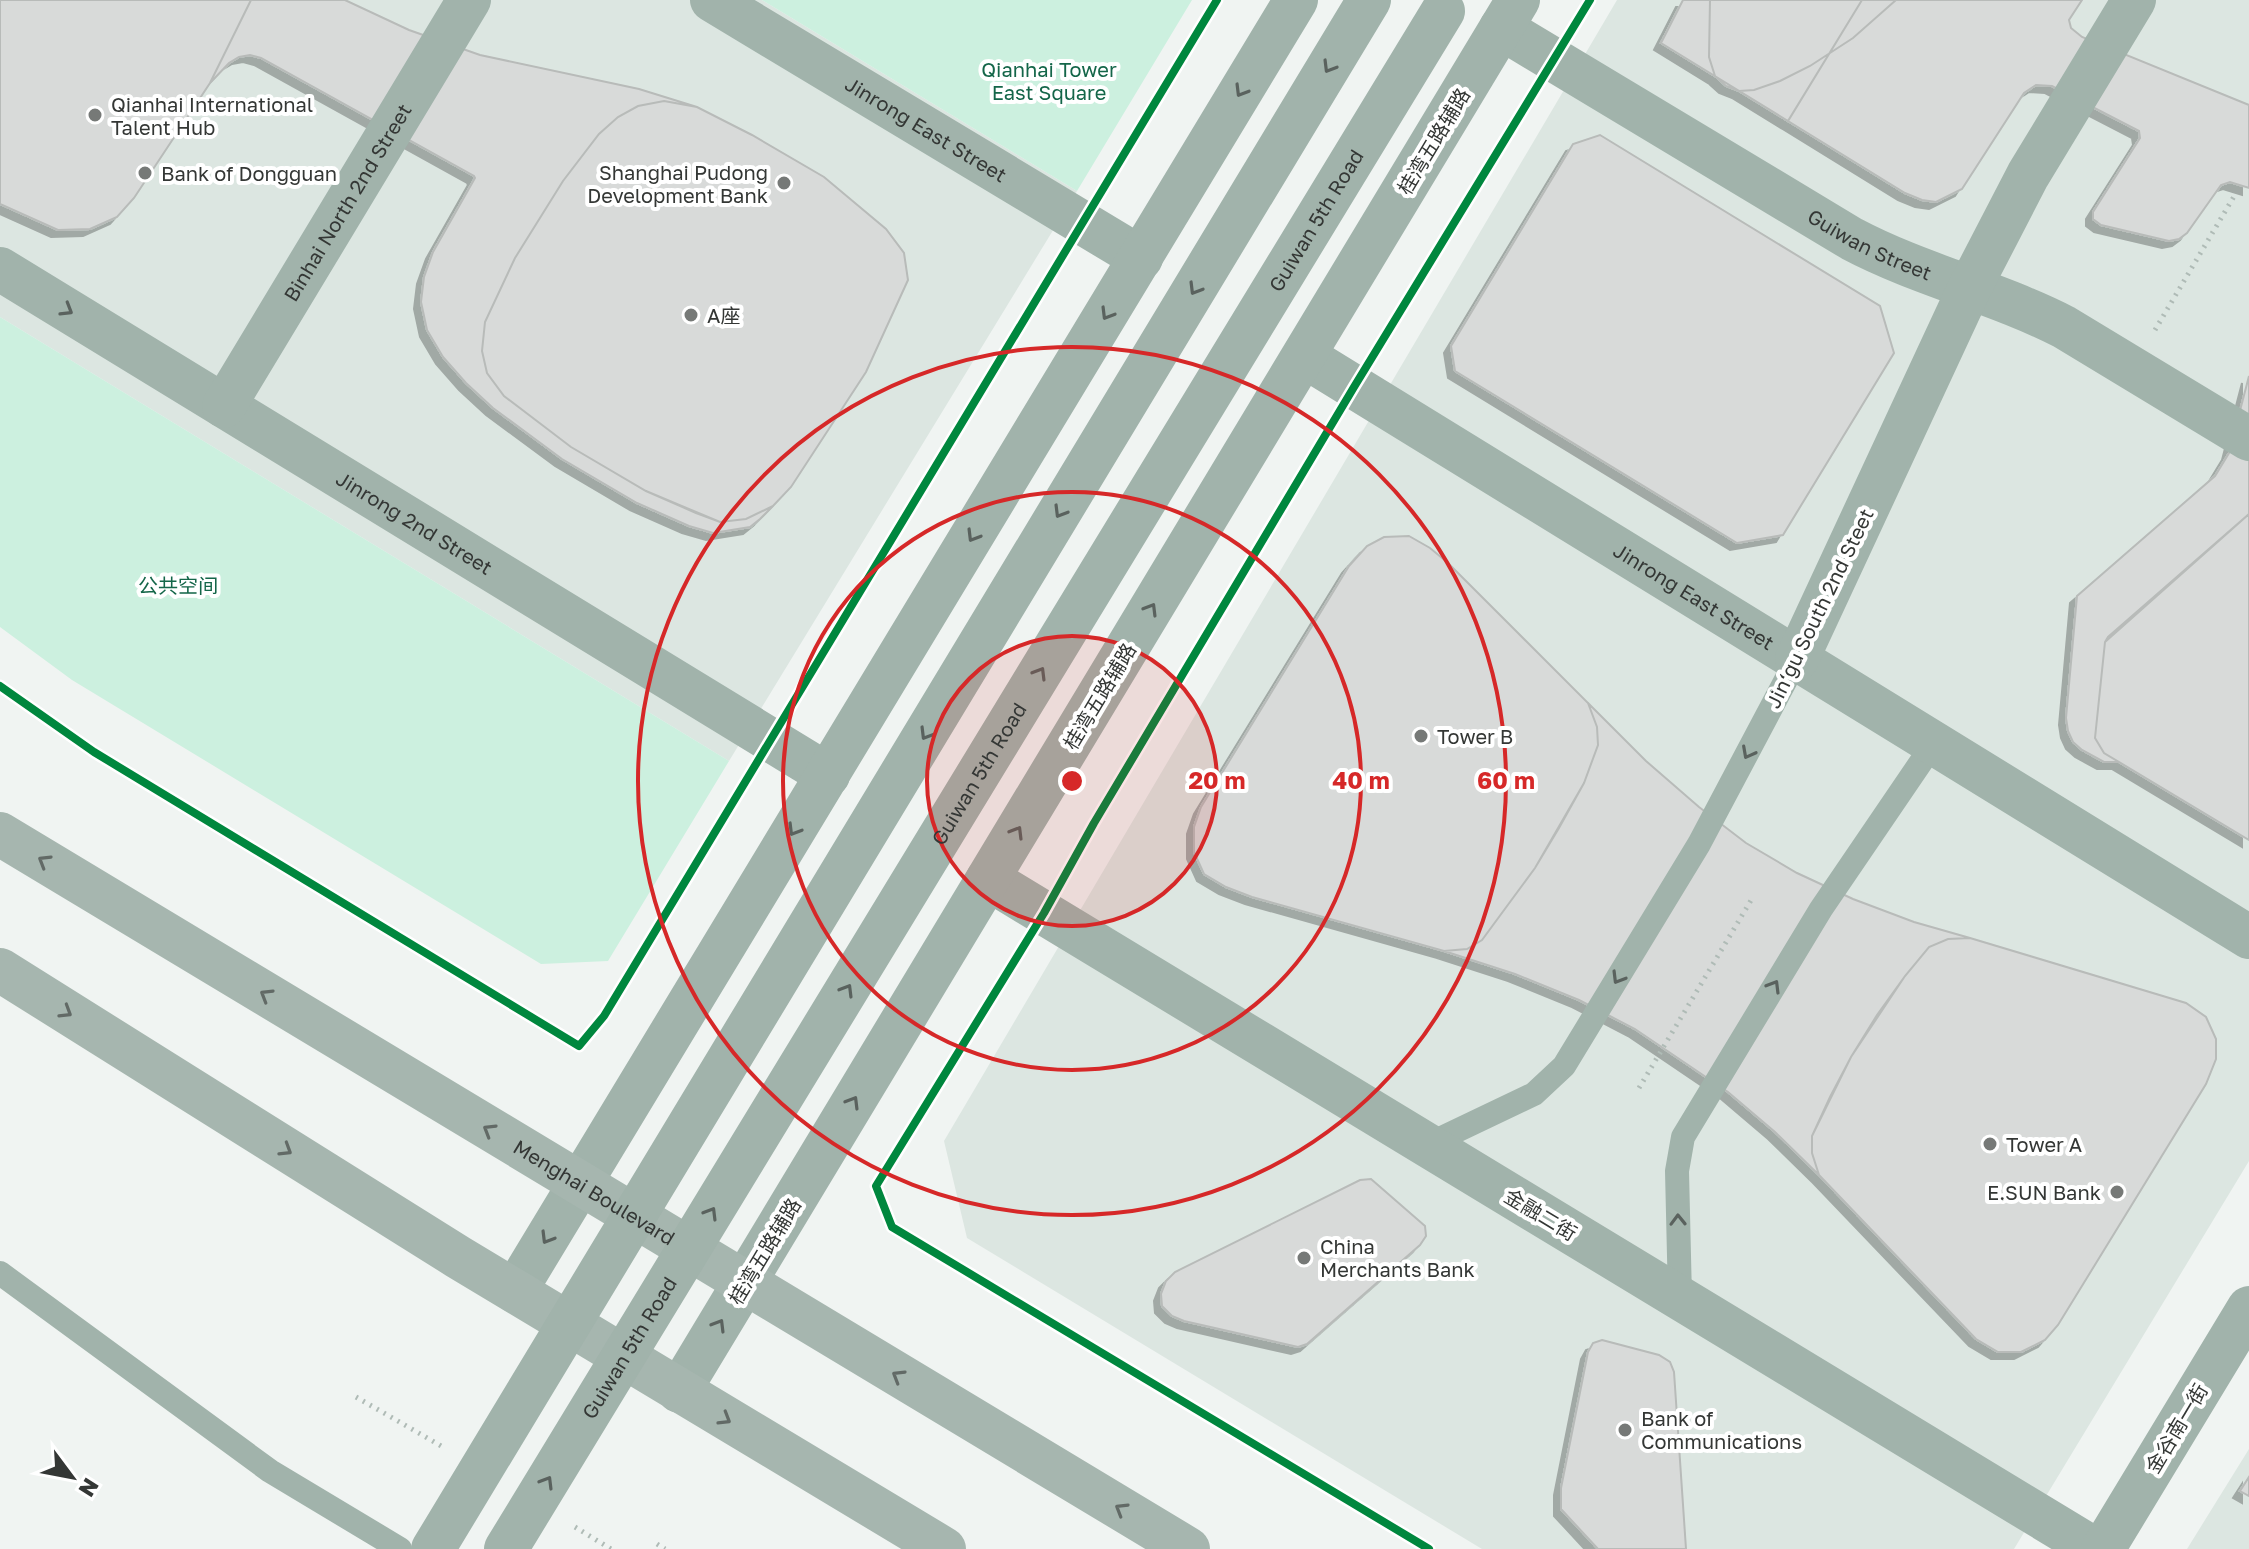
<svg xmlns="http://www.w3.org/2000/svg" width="2249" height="1549" font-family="'Golos Text','Noto Sans SC',sans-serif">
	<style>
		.built { fill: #dce6e1 }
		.green { fill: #ccf0df }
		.building { fill: #d8dad9; stroke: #b8bbb9; stroke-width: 2; filter: url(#shadow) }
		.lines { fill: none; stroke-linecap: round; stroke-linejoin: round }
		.path { stroke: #afbbb6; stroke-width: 5; stroke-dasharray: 2 6; stroke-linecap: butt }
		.service { stroke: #a1b3ab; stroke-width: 24 }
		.minor { stroke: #a1b3ab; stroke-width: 44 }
		.tertiary { stroke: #a1b3ab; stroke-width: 44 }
		.primary { stroke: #a6b6af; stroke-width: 44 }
		.tertiary-bridge { stroke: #a1b3ab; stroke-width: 44 }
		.cycleway-casing { stroke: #fff; stroke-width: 13 }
		.cycleway { stroke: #00873e; stroke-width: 8 }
		.oneway { stroke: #5a625e }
		.oneway2 { stroke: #626a66 }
		.ring { fill: none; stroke: #d62828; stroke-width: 4 }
		.poi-dot { fill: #767977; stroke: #fff; stroke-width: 3 }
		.labels { text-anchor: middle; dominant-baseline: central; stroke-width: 8; stroke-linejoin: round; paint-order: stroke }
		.park-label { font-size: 20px; fill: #146649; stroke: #fff }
		.poi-label { font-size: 20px; fill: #343735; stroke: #fff; text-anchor: start }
		.street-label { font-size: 20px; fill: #343735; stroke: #fff }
		.centre { fill: #d62828; stroke: #fff; stroke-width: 4 }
		.ring-label { font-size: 24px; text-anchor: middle; font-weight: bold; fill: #d62828; stroke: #fff; stroke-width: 8; stroke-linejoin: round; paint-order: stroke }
	</style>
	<defs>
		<filter id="shadow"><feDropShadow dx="-7" dy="7" stdDeviation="0" flood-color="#0004"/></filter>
	</defs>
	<rect width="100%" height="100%" fill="#f0f4f2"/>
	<path class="built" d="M0,0H762L1077,191L729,761L0,317Z
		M1617,0H2249V1161L2014,1549H1482L967,1238L944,1141Z
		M2249,1449V1549H2187Z"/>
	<path class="green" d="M762,0H1192L1077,191Z
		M0,317L729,761L608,961L541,964L72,680L0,627Z"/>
	<path class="building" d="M0,0H251L210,83L134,198L117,217L90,229L58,230L0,204Z
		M251,0H345L409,30L480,55L639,89L697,107L664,101L638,106L618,117L599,134L563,181L515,258L485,322L482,351L487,373L504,396L571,447L646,491L720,522L746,519L773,506L760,519L750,527L713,533L689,526L637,503L562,459L493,408L466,383L443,357L427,330L421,302L424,277L433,252L475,178L474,176L261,58L250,55L239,57L229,63L210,83Z
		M1683,0H1862L1788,121L1661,43Z
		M1710,0H1896L1853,38L1810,66L1780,81L1754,90L1739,91L1726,86L1715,76L1709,57Z
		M1862,0H2082L2069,20L2071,28L2082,37L2249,105V188L2230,182L2221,185L2187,233L2179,239L2169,241L2101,225L2093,219V212L2140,138L2139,131L2052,86L2036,85L2024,93L1962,189L1936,202L1922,200L1905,193L1788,121Z
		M664,101L697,107L752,135L824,177L886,229L904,253L908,280L866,372L791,487L773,506L746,519L720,522L696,513L646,491L571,447L504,396L487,373L482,351L485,322L515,258L563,181L599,134L618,117L638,106Z
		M1600,135L1880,306L1894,353L1783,535L1737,543L1455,371L1451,346L1573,144Z
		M2249,376V514L2105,642L2095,738L2104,753L2119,762H2104L2082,750L2073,742L2068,731L2066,718L2077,596L2215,476L2229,453Z
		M2249,514V840L2104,753L2095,738L2105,642L2108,637Z
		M1409,536L1430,548L1448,563L1588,703L1597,727L1598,745L1584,783L1535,868L1482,940L1467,949L1444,951L1252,897L1226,887L1204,874L1194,852V827L1201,807L1349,566L1367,546L1384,537Z
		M1588,703L1646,761L1699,807L1746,843L1797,873L1853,899L1914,922L1970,938L1948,939L1929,947L1905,976L1877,1015L1851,1057L1812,1136V1153L1819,1175L1775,1132L1728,1092L1635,1029L1579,1000L1515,974L1444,951L1467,949L1482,940L1535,868L1559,828L1584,783L1598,745L1597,727Z
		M1970,938L2186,1003L2206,1017L2216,1039V1059L2206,1084L2058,1325L2045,1340L2021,1352H1998L1976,1339L1819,1175L1812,1153V1136L1830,1097L1851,1057L1905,976L1929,947L1948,939Z
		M1371,1179L1425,1226L1426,1236L1420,1245L1307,1344L1298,1347L1184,1321L1172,1316L1162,1306L1161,1294L1166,1281L1175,1272L1360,1180Z
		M1602,1340L1659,1355L1670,1362L1674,1372L1686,1549H1598L1561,1509V1488L1588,1352L1593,1343Z
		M2249,1477V1496L2240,1491Z"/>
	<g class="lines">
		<path class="path" d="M2155,330L2236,193
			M1639,1088L1753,897
			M356,1397L443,1447
			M575,1527L611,1549
			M657,1544L665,1549"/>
		<path class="service" d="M1427,1145L1534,1094L1564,1066L1699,844L1797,659
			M0,1273L270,1471L400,1549
			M1680,1298L1677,1171L1683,1137L1821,909L1934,743"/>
		<g class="minor">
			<path id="s1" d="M712,0L1141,258"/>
			<path id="s2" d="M1501,28L1852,239C1920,275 1996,292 2064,327L2249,439"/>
			<path id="s3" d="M0,269L828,775"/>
			<path id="s4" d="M1304,356L2249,937"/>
			<path id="s5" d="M224,406L469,0"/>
			<path d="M1797,659L1970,287L2028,175L2134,0"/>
			<path d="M988,879L2094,1549"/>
			<path d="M2103,1549L2249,1308"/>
		</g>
		<path class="tertiary" d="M515,1291L1296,0
			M679,1391L1518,0"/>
		<g class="primary">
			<path id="s6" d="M0,834L1188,1549"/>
			<path d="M0,970L458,1257L944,1549"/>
		</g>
		<g class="tertiary-bridge">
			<path d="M433,1549L1369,0"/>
			<path id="s7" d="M506,1549L1443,11"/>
		</g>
		<defs>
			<path id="cycleway" d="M0,686L94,752L579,1046L604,1016L1217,0
				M1429,1549L892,1227L876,1186L1044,913L1094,823L1354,387L1590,0"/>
		</defs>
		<use href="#cycleway" class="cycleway-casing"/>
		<use href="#cycleway" class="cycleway"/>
	</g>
	<defs><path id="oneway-chevron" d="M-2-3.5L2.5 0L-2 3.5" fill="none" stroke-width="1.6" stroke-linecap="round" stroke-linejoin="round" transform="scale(2)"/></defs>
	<g class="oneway">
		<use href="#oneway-chevron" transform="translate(1329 67) rotate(121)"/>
		<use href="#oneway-chevron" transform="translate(1241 91) rotate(121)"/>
		<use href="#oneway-chevron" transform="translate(1195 289) rotate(121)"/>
		<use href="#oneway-chevron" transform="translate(67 310) rotate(31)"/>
		<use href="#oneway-chevron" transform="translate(1107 314) rotate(121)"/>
		<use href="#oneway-chevron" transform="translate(1060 512) rotate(121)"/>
		<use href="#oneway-chevron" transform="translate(973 536) rotate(121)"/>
		<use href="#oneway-chevron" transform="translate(1151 609) rotate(-59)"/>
		<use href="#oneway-chevron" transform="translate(1040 673) rotate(-59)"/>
		<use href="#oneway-chevron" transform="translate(926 734) rotate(121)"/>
		<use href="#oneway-chevron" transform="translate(1748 753) rotate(118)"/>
		<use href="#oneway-chevron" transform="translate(794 830) rotate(121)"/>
		<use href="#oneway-chevron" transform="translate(1017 832) rotate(-59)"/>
		<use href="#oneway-chevron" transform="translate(1618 978) rotate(121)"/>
		<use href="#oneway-chevron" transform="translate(1774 986) rotate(-59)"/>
		<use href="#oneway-chevron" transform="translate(847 990) rotate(-59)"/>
		<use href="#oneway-chevron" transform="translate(853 1102) rotate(-59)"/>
		<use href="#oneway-chevron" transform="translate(711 1213) rotate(-59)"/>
		<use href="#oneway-chevron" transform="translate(1678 1220) rotate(-91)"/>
		<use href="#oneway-chevron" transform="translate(547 1238) rotate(121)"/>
		<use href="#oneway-chevron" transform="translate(719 1325) rotate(-59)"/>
		<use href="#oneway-chevron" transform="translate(547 1482) rotate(-59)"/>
	</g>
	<g class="oneway2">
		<use href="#oneway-chevron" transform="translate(44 861) rotate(-149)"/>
		<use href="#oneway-chevron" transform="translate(266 995) rotate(-149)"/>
		<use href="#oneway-chevron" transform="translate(66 1012) rotate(32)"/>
		<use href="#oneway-chevron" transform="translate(489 1130) rotate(-149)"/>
		<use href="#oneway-chevron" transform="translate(286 1150) rotate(32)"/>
		<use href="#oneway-chevron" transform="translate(898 1376) rotate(-149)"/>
		<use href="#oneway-chevron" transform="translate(725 1419) rotate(31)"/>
		<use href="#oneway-chevron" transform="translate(1121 1509) rotate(-149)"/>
	</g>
	<circle cx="1072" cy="781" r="145" fill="#d62828" fill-opacity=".12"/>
	<g class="ring">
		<circle cx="1072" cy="781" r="145"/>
		<circle cx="1072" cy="781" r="289"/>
		<circle cx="1072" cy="781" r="434"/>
	</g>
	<g class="poi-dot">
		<circle cx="95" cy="115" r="8"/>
		<circle cx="145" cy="173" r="8"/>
		<circle cx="784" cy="183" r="8"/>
		<circle cx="691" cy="315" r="8"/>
		<circle cx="1421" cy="736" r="8"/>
		<circle cx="1990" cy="1144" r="8"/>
		<circle cx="2117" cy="1192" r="8"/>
		<circle cx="1304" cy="1258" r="8"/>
		<circle cx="1625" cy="1430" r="8"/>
	</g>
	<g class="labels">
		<g class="park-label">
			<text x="1049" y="69">Qianhai Tower<tspan x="1049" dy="23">East Square</tspan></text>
			<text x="178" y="585">公共空间</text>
		</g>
		<g class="poi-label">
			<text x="111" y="104">Qianhai International<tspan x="111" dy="23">Talent Hub</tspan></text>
			<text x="768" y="172" text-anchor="end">Shanghai Pudong<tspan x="768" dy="23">Development Bank</tspan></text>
			<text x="161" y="173">Bank of Dongguan</text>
			<text x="707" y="315">A座</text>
			<text x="1437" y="736">Tower B</text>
			<text x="2006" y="1144">Tower A</text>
			<text x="2101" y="1192" text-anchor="end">E.SUN Bank</text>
			<text x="1320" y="1246">China<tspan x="1320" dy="23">Merchants Bank</tspan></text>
			<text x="1641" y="1418">Bank of<tspan x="1641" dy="23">Communications</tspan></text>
		</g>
		<g class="street-label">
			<text stroke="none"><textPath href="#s1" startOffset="250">Jinrong East Street</textPath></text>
			<text transform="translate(1433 141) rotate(-59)">桂湾五路辅路</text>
			<text stroke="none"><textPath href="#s5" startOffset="238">Binhai North 2nd Street</textPath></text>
			<text stroke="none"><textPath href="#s7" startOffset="1556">Guiwan 5th Road</textPath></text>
			<text stroke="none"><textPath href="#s2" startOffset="428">Guiwan Street</textPath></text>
			<text stroke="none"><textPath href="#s3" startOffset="486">Jinrong 2nd Street</textPath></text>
			<text stroke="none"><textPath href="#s4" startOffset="458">Jinrong East Street</textPath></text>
			<text transform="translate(1819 608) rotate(-64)">Jin‘gu South 2nd Steet</text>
			<text transform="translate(1099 696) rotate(-59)">桂湾五路辅路</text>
			<text stroke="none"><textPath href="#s7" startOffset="908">Guiwan 5th Road</textPath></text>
			<text stroke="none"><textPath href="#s6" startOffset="694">Menghai Boulevard</textPath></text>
			<text transform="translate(1541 1214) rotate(31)">金融二街</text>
			<text transform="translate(764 1251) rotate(-59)">桂湾五路辅路</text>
			<text stroke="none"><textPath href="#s7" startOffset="236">Guiwan 5th Road</textPath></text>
			<text transform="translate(2176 1428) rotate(-59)">金谷南一街</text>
		</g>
	</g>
	<circle cx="1072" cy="781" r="12" class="centre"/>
	<g class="ring-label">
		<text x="1217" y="789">20 m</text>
		<text x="1361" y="789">40 m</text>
		<text x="1506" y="789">60 m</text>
	</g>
	<g transform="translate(72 1477) rotate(122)" stroke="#ffffff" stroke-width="6" paint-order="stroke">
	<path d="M0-6L14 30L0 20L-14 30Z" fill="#343735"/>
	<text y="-12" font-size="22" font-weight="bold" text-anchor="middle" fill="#343735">N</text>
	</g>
</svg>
